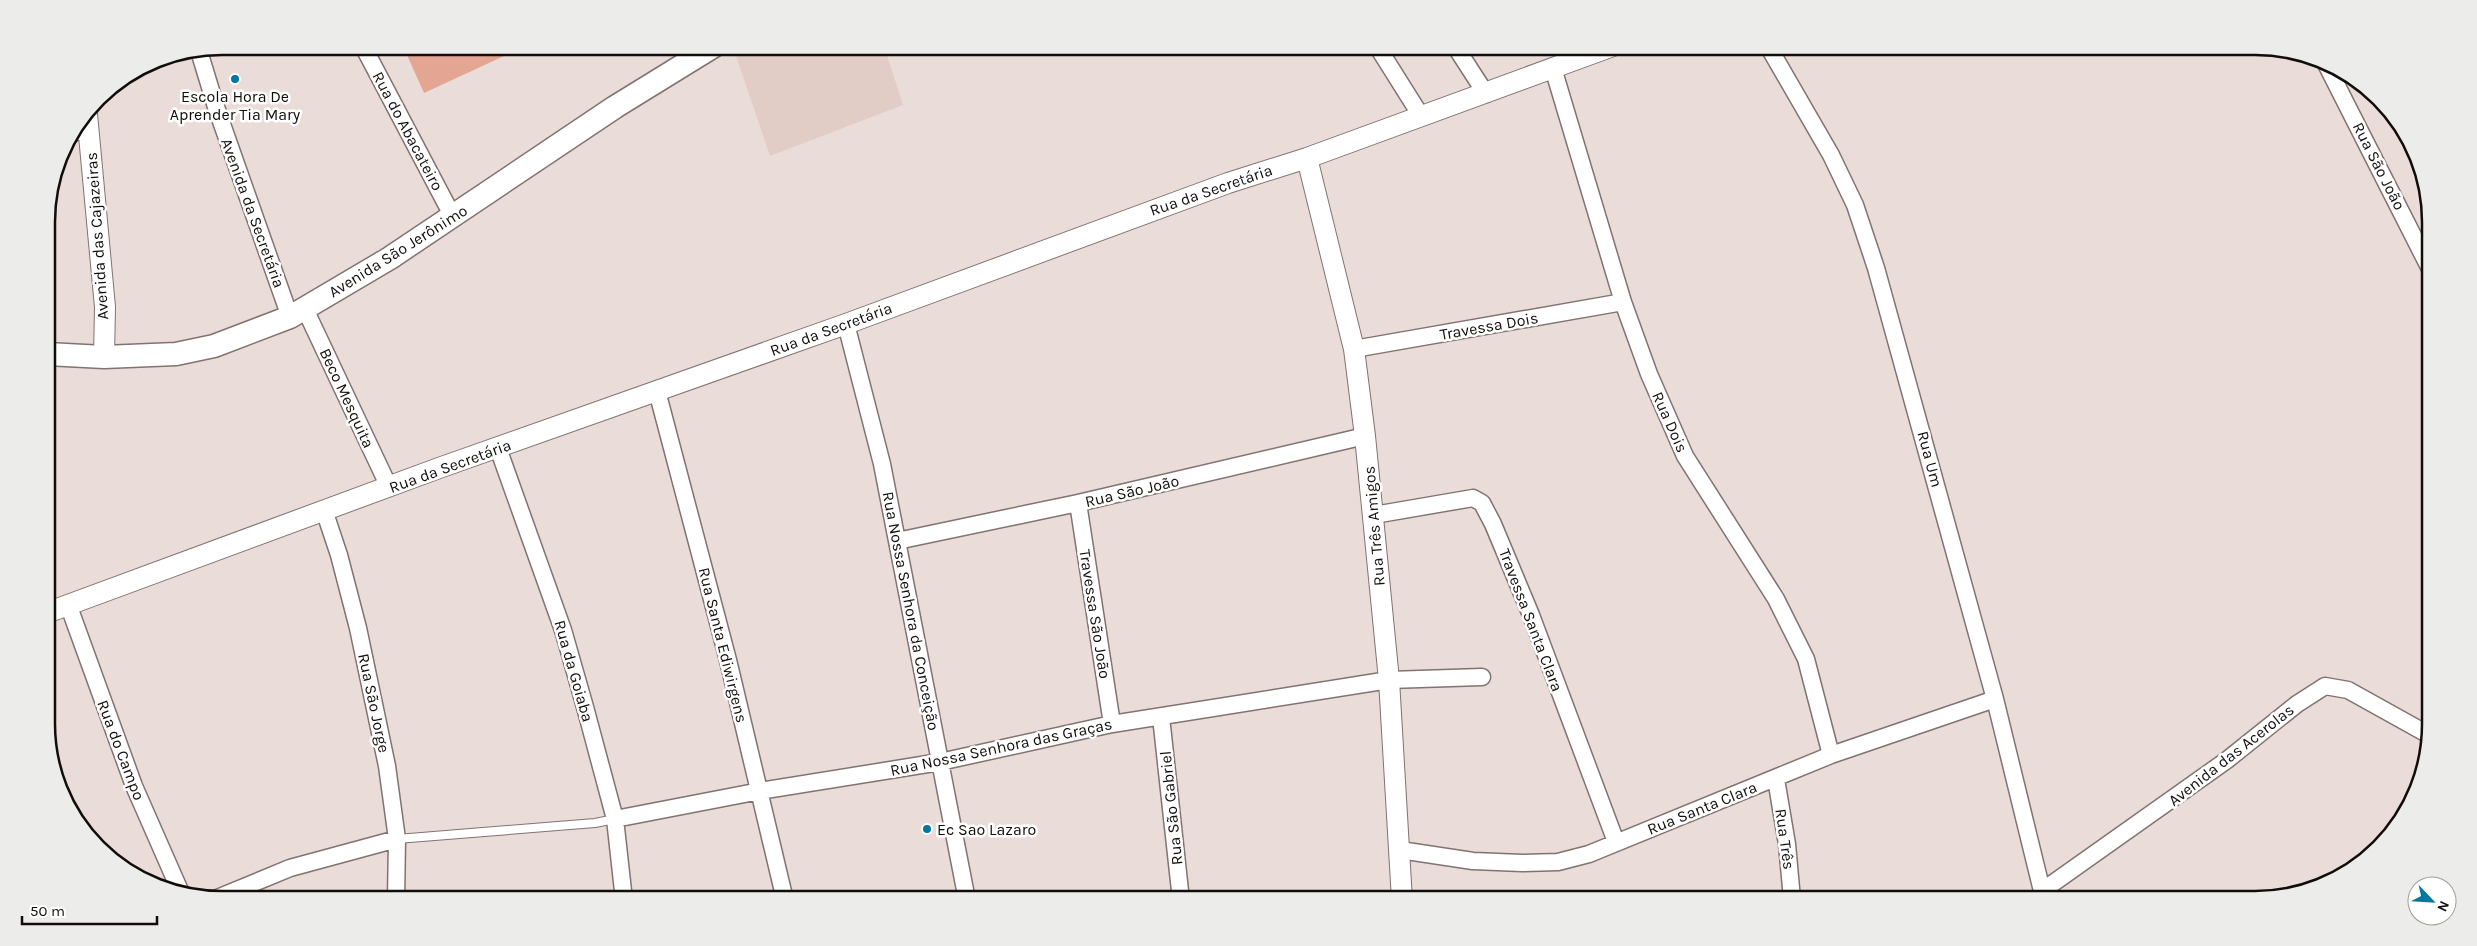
<svg xmlns="http://www.w3.org/2000/svg" width="2477" height="946" font-family="Karla,sans-serif">
	<style>
		.built { fill: #e2ccc6 }
		.green { fill: #e4a593 }
		.lines { fill: none; stroke-linecap: round; stroke-linejoin: round }
		.service-casing { stroke: #807370; stroke-width: 10 }
		.minor-casing { stroke: #807370; stroke-width: 19 }
		.tertiary-casing { stroke: #807370; stroke-width: 22 }
		.secondary-casing { stroke: #807370; stroke-width: 25 }
		.service { stroke: #fff; stroke-width: 8 }
		.minor { stroke: #fff; stroke-width: 16 }
		.tertiary { stroke: #fff; stroke-width: 20 }
		.secondary { stroke: #fff; stroke-width: 22 }
		.poi-dot { fill: #0077a0; stroke: #fff; stroke-width: 2 }
		.labels { text-anchor: middle; dominant-baseline: central; stroke-width: 5; stroke-linejoin: round; paint-order: stroke }
		.poi-label { font-size: 16px; fill: #110d0b; stroke: #fff }
		.street-label { font-size: 16px; fill: #110d0b; stroke: #fff }
		.rim { fill: none; stroke: #110d0b; stroke-width: 2.5 }
	</style>
	<rect width="100%" height="100%" fill="#eadcd8"/>
	<path class="built" d="M741,46H884L903,105L770,156L734,50Z"/>
	<path class="green" d="M403,46H526L424,93Z"/>
	<g class="lines">
		<defs>
			<path id="service" d="M397,839L595,823L615,819"/>
			<path id="minor" d="M363,46L453,217
				M1377,46L1421,116
				M1455,46L1486,94
				M1768,46L1831,155L1855,205L1876,268L1995,699L2042,891L2041,899
				M199,51L216,107L290,317
				M2327,66L2429,267
				M1553,68L1623,302L1649,374L1685,456L1776,599L1806,659L1831,755
				M74,132H89
				M305,309L389,487
				M846,324L882,464L967,900
				M1354,349L1623,302
				M657,391L728,660L785,900
				M498,448L563,630L585,707L615,819L624,900
				M1078,503L1112,724
				M324,510L339,555L358,628L387,766L397,839L396,900
				M1374,515L1473,498L1482,503L1493,524L1531,615L1616,842
				M897,541L1078,503L1365,436
				M68,604L134,786L181,893
				M1161,717L1181,900
				M1776,779L1787,844L1792,899
				M615,819L760,791L940,762L1112,724L1389,680L1482,677
				M1400,850L1473,861L1522,863L1558,862L1589,854L1831,755L1995,699
				M2042,891L2227,760L2297,704L2325,686L2348,690L2429,735
				M215,899L290,868L397,839"/>
			<path id="tertiary" d="M87,114L105,307L104,357
				M1307,158L1354,349L1365,436L1389,680L1402,900
				M49,612L439,468L846,324L1228,183L1307,158L1613,46"/>
			<path id="secondary" d="M47,354L104,357L176,354L214,346L290,317L390,258L615,107L714,46"/>
		</defs>
		<use href="#service" class="service-casing"/>
		<use href="#minor" class="minor-casing"/>
		<use href="#tertiary" class="tertiary-casing"/>
		<use href="#secondary" class="secondary-casing"/>
		<use href="#service" class="service"/>
		<use href="#minor" class="minor"/>
		<use href="#tertiary" class="tertiary"/>
		<use href="#secondary" class="secondary"/>
	</g>
	<g class="poi-dot">
		<circle cx="235" cy="79" r="5"/>
		<circle cx="927" cy="829" r="5"/>
	</g>
	<g class="labels">
		<g class="poi-label">
			<text x="235" y="96">Escola Hora De<tspan x="235" dy="18">Aprender Tia Mary</tspan></text>
			<text x="937" y="829" text-anchor="start">Ec Sao Lazaro</text>
		</g>
		<g class="street-label">
			<text transform="translate(408 131) rotate(62)">Rua do Abacateiro</text>
			<text transform="translate(2379 166) rotate(63)">Rua São João</text>
			<text transform="translate(1211 190) rotate(-19)">Rua da Secretária</text>
			<text transform="translate(253 213) rotate(70)">Avenida da Secretária</text>
			<text transform="translate(97 236) rotate(-94)">Avenida das Cajazeiras</text>
			<text transform="translate(398 251) rotate(-32)">Avenida São Jerônimo</text>
			<text transform="translate(1489 326) rotate(-10)">Travessa Dois</text>
			<text transform="translate(831 329) rotate(-20)">Rua da Secretária</text>
			<text transform="translate(347 398) rotate(65)">Beco Mesquita</text>
			<text transform="translate(1670 422) rotate(66)">Rua Dois</text>
			<text transform="translate(1930 459) rotate(75)">Rua Um</text>
			<text transform="translate(450 466) rotate(-20)">Rua da Secretária</text>
			<text transform="translate(1132 491) rotate(-13)">Rua São João</text>
			<text transform="translate(1374 526) rotate(-95)">Rua Três Amigos</text>
			<text transform="translate(911 611) rotate(79)">Rua Nossa Senhora da Conceição</text>
			<text transform="translate(1095 614) rotate(81)">Travessa São João</text>
			<text transform="translate(1531 620) rotate(69)">Travessa Santa Clara</text>
			<text transform="translate(723 645) rotate(76)">Rua Santa Ediwirgens</text>
			<text transform="translate(574 671) rotate(74)">Rua da Goiaba</text>
			<text transform="translate(374 703) rotate(78)">Rua São Jorge</text>
			<text transform="translate(1001 747) rotate(-12)">Rua Nossa Senhora das Graças</text>
			<text transform="translate(121 750) rotate(69)">Rua do Campo</text>
			<text transform="translate(2231 755) rotate(-38)">Avenida das Acerolas</text>
			<text transform="translate(1171 808) rotate(-96)">Rua São Gabriel</text>
			<text transform="translate(1702 808) rotate(-22)">Rua Santa Clara</text>
			<text transform="translate(1785 839) rotate(82)">Rua Três</text>
		</g>
	</g>
	<path d="M0 0H2477V946H0ZM222 55H2255A167 167 0 0 1 2422 222V724A167 167 0 0 1 2255 891H222A167 167 0 0 1 55 724V222A167 167 0 0 1 222 55Z" fill="#ececeb" fill-rule="evenodd"/>
	<path class="rim" d="M222 55H2255A167 167 0 0 1 2422 222V724A167 167 0 0 1 2255 891H222A167 167 0 0 1 55 724V222A167 167 0 0 1 222 55Z"/>
	<g transform="translate(2432 901) rotate(115)"><circle r="24" fill="#ffffff" stroke="#a09e9d"/>
	<path d="M0-4L9 19L0 12L-9 19Z" fill="#0077a0"/>
	<text y="-8" font-size="14" font-weight="bold" text-anchor="middle" fill="#110d0b">N</text>
	</g>
	<path d="M22 916v8h135v-8" fill="none" stroke="#110d0b" stroke-width="2.5"/>
	<text x="30" y="916" font-size="15" fill="#110d0b" stroke="#ffffff" stroke-width="4" paint-order="stroke">50 m</text>
</svg>
